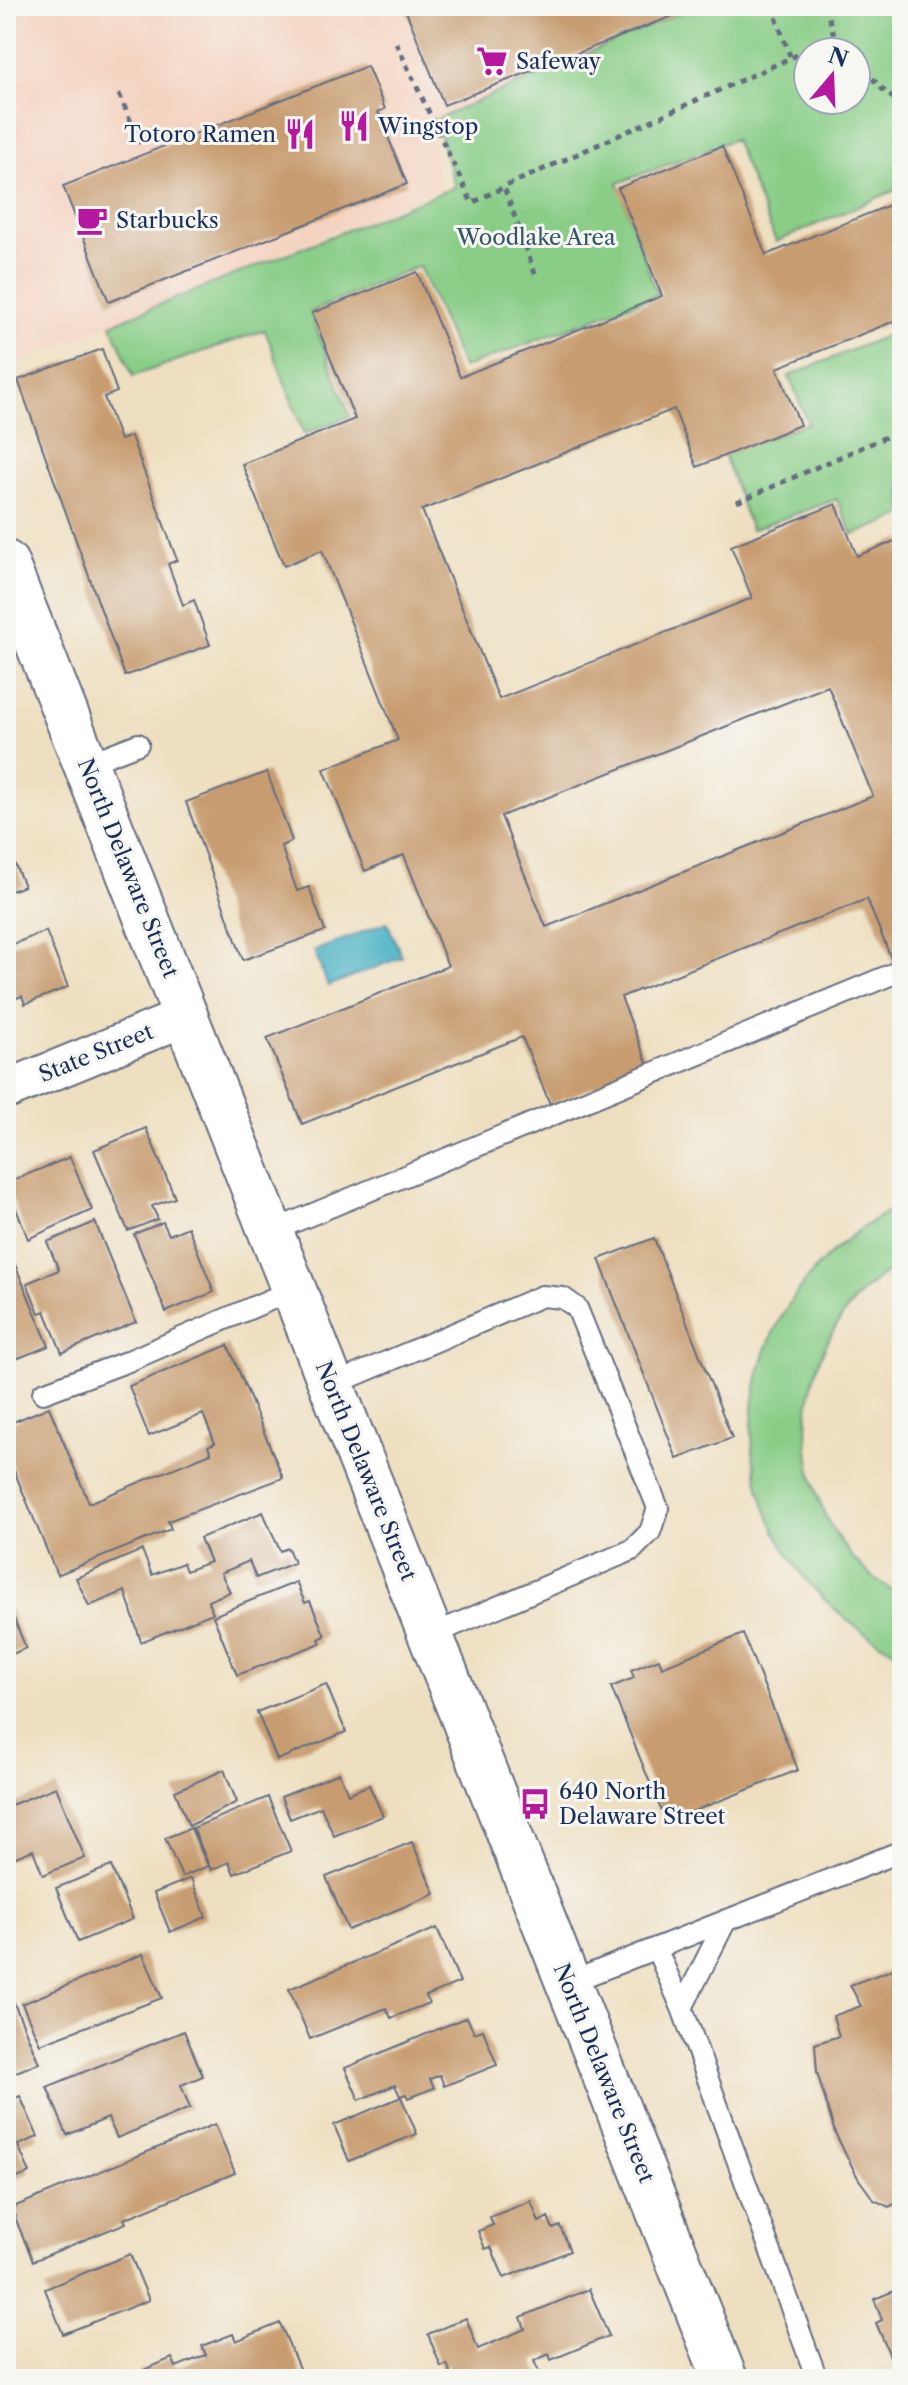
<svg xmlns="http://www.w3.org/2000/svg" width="908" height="2385" font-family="'Libre Caslon Text',serif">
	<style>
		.built { fill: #f4d3c0 }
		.green { fill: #89cd87; stroke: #527e72; stroke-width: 2; fill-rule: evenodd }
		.water { fill: #43afc1; stroke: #2f6f90; stroke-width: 2 }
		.building { fill: #c79c70; fill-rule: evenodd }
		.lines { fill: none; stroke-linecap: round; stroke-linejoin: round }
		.service-casing { stroke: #656d80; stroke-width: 24 }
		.minor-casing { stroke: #656d80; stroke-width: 42 }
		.secondary-casing { stroke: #656d80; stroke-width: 48 }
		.path { stroke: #656d80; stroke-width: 5; stroke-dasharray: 6 6; stroke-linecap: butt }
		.service { stroke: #fff; stroke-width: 20 }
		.minor { stroke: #fff; stroke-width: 38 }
		.secondary { stroke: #fff; stroke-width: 44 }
		.labels { text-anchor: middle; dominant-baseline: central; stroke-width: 6; stroke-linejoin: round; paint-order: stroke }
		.poi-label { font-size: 22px; fill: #1b2f5e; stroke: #f6f6f2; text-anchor: start }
		.park-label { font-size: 22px; fill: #365668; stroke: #f6f6f2 }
		.street-label { font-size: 22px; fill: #1b2f5e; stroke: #f6f6f2 }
	</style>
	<rect width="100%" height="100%" fill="#f6f6f2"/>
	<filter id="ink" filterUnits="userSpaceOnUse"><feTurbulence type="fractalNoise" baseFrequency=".0125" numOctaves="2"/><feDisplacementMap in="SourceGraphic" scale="16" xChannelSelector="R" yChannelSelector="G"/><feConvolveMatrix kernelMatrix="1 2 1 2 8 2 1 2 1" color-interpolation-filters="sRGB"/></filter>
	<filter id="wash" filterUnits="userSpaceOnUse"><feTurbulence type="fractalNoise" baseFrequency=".006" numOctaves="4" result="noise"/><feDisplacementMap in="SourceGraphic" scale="32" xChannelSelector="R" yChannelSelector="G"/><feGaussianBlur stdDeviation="1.8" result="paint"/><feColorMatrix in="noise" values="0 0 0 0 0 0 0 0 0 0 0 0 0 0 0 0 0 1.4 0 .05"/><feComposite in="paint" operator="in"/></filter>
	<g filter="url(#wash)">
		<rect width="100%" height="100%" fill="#eedfc0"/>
		<path class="built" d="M6,6H678L686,22L430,121L440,188L6,368Z"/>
		<path class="green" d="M695,6H902V187L776,242L734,139L618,183L657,295L463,368L419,266L310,312L350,416L304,434L265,330L133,376L111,324L455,187L435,120ZM808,52H856V100H808Z
			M902,329V516L853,535L837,499L751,530L724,455L808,423L789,376Z
			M902,1204V1263C777,1331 774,1529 902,1596V1655C702,1554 702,1306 902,1204Z"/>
		<path class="water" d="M387,922L402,957L328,986L314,951Z"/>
		<g id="blocks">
			<path class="building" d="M404,6H668L673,16L444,105Z
				M367,66L385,109L378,112L407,184L109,302L63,186Z
				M722,146L766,255L902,200V318L777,368L800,425L697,467L674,409L422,510L499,699L752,598L731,546L836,504L857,556L902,538V960L893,963L867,899L621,997L648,1065L550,1104L522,1037L302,1124L267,1038L448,966L404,855L365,871L324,769L398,740L322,550L284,566L242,464L355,419L312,313L417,272L460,377L662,296L618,188ZM828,686L873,796L546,927L501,816Z
				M102,349L117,392L104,397L120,440L131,436L177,560L168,564L183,605L194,600L210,645L125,676L18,380Z
				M267,772L292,841L281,846L297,891L309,887L325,931L243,960L186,802Z
				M6,843L24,886L6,893Z
				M46,931L68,987L25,1004L22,996L6,1002V947Z
				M146,1128L175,1198L152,1206L158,1219L128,1231L94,1150Z
				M70,1157L92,1210L28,1239L6,1183Z
				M95,1222L136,1322L62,1353L45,1311L39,1313L27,1283L59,1270L47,1242Z
				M163,1222L169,1235L188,1227L214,1292L166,1312L134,1234Z
				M654,1238L732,1438L677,1459L599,1259Z
				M6,1243L49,1346L6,1363Z
				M228,1345L283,1478L168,1521L171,1529L57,1575L6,1451V1425L49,1407L89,1503L211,1453L208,1446L215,1443L203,1414L149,1436L129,1386Z
				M263,1512L280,1551L288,1548L294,1563L256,1578L249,1561L221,1573L230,1592L208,1601L213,1613L141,1642L125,1591L89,1606L76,1578L142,1550L152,1575L183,1563L186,1571L210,1562L200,1538Z
				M296,1582L305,1603L310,1601L325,1636L319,1639L321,1643L237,1675L213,1616Z
				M6,1599L26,1648L6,1657Z
				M743,1634L798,1770L666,1822L611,1687L634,1678L631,1670L659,1659L662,1667Z
				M326,1684L346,1732L277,1760L257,1712Z
				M224,1770L237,1802L189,1826L175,1791Z
				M339,1773L348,1794L369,1785L383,1816L334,1836L321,1807L290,1819L281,1797Z
				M56,1787L85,1858L43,1875L33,1850L6,1861V1807Z
				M268,1797L291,1851L234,1874L229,1862L211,1870L193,1828Z
				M191,1828L208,1866L182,1877L165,1838Z
				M412,1842L435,1894L348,1930L326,1877Z
				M111,1866L133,1919L78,1942L56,1888Z
				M191,1878L206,1917L170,1932L154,1893Z
				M437,1928L460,1982L426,1996L429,2003L391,2018L386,2008L310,2039L289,1989Z
				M143,1954L162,1998L40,2044L22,2004Z
				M902,1966V2200L889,2207L874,2200L858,2178L835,2133L817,2072L815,2044L839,2036L833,2016L861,2006L850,1985Z
				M14,2003L39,2063L6,2076V2006Z
				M467,2017L474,2033L483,2030L497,2065L444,2086L440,2075L430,2079L434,2088L408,2098L406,2094L400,2096L395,2085L359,2100L345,2068Z
				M184,2031L203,2076L181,2085L190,2108L117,2138L108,2118L67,2135L47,2087Z
				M20,2096L38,2137L18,2145L30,2173L6,2182V2102Z
				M401,2097L417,2134L349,2161L334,2125Z
				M215,2124L235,2173L124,2219L126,2223L33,2261L11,2208Z
				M531,2201L539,2222L548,2217L553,2229L560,2226L570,2251L504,2278L491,2247L485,2249L478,2231L493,2225L490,2217Z
				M130,2254L149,2300L63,2334L45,2289Z
				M902,2288V2368L896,2370L876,2323L882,2320L874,2299Z
				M589,2289L609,2336L551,2360L549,2354L534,2361L542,2379H453L447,2364L441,2367L428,2334L466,2318L478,2349L525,2329L521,2317Z
				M280,2323L303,2378L301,2379H143L139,2372L172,2358L176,2367L206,2355L202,2346L233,2334L236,2341Z"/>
		</g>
	</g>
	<g filter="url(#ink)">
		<use href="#blocks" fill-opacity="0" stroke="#656d80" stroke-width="2"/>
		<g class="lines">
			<defs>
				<path id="service" d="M86,764L138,744
					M272,1231L902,970
					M332,1385L542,1296L563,1298L577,1308L658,1508L650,1532L632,1550L431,1635
					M43,1393L126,1362L295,1289
					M726,1920L682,2008L817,2379
					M656,1948L682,2008
					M568,1983L902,1851"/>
				<path id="minor" d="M6,1090L187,1016"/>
				<path id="secondary" d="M6,563L725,2379"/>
			</defs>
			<use href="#service" class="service-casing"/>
			<use href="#minor" class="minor-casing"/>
			<use href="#secondary" class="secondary-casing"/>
			<path class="path" d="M772,6L790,56
				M825,6L835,38L848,52
				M396,43L472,203L504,187
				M856,61L887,94L902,103
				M119,94L141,146
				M535,274L504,187L835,38
				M901,319L902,321
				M737,502L902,430"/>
			<use href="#service" class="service"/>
			<use href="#minor" class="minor"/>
			<use href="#secondary" class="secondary"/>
		</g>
	</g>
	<defs>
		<symbol id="supermarket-bare" viewBox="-9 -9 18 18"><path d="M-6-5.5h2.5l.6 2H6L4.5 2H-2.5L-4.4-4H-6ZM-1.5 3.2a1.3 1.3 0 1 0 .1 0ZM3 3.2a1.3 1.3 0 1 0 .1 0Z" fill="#b5179e" stroke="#f6f6f2" stroke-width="2.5" paint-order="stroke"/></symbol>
		<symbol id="restaurant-bare" viewBox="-9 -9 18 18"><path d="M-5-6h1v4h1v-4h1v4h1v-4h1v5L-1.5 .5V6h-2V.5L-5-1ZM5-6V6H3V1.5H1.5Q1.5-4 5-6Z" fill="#b5179e" stroke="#f6f6f2" stroke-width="2.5" paint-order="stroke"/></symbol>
		<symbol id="cafe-bare" viewBox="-9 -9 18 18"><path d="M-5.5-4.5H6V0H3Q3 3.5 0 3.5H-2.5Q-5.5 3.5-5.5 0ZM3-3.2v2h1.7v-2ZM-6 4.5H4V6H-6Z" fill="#b5179e" stroke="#f6f6f2" stroke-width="2.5" paint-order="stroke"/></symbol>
		<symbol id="bus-bare" viewBox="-9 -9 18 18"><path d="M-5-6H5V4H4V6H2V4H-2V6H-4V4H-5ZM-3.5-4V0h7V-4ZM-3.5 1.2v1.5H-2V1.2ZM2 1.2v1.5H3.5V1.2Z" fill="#b5179e" stroke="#f6f6f2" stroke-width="2.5" paint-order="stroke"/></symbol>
	</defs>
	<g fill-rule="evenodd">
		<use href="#supermarket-bare" x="470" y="39" width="44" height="44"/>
		<use href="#restaurant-bare" x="332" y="104" width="44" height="44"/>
		<use href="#restaurant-bare" x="278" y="112" width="44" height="44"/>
		<use href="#cafe-bare" x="70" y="198" width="44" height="44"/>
		<use href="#bus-bare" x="513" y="1782" width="44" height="44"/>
	</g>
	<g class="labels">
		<g class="poi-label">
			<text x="516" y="61">Safeway</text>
			<text x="378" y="126">Wingstop</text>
			<text x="276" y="134" text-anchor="end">Totoro Ramen</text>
			<text x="116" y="220">Starbucks</text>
			<text x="559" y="1791">640 North<tspan x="559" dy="25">Delaware Street</tspan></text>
		</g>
		<g class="park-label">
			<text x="536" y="237">Woodlake Area</text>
		</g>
		<g class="street-label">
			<text transform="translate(128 868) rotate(68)">North Delaware Street</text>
			<text transform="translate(96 1053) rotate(-22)">State Street</text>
			<text transform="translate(366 1471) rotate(68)">North Delaware Street</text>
			<text transform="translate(604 2073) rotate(68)">North Delaware Street</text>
		</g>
	</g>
	<rect width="908" height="2385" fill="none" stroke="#f6f6f2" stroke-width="32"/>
	<g transform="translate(832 76) rotate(19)"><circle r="38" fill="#f6f6f2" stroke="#9ea6b7" stroke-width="2"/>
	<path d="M0-6L14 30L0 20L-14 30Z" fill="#b5179e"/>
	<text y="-12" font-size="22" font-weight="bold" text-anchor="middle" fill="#1b2f5e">N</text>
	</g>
</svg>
